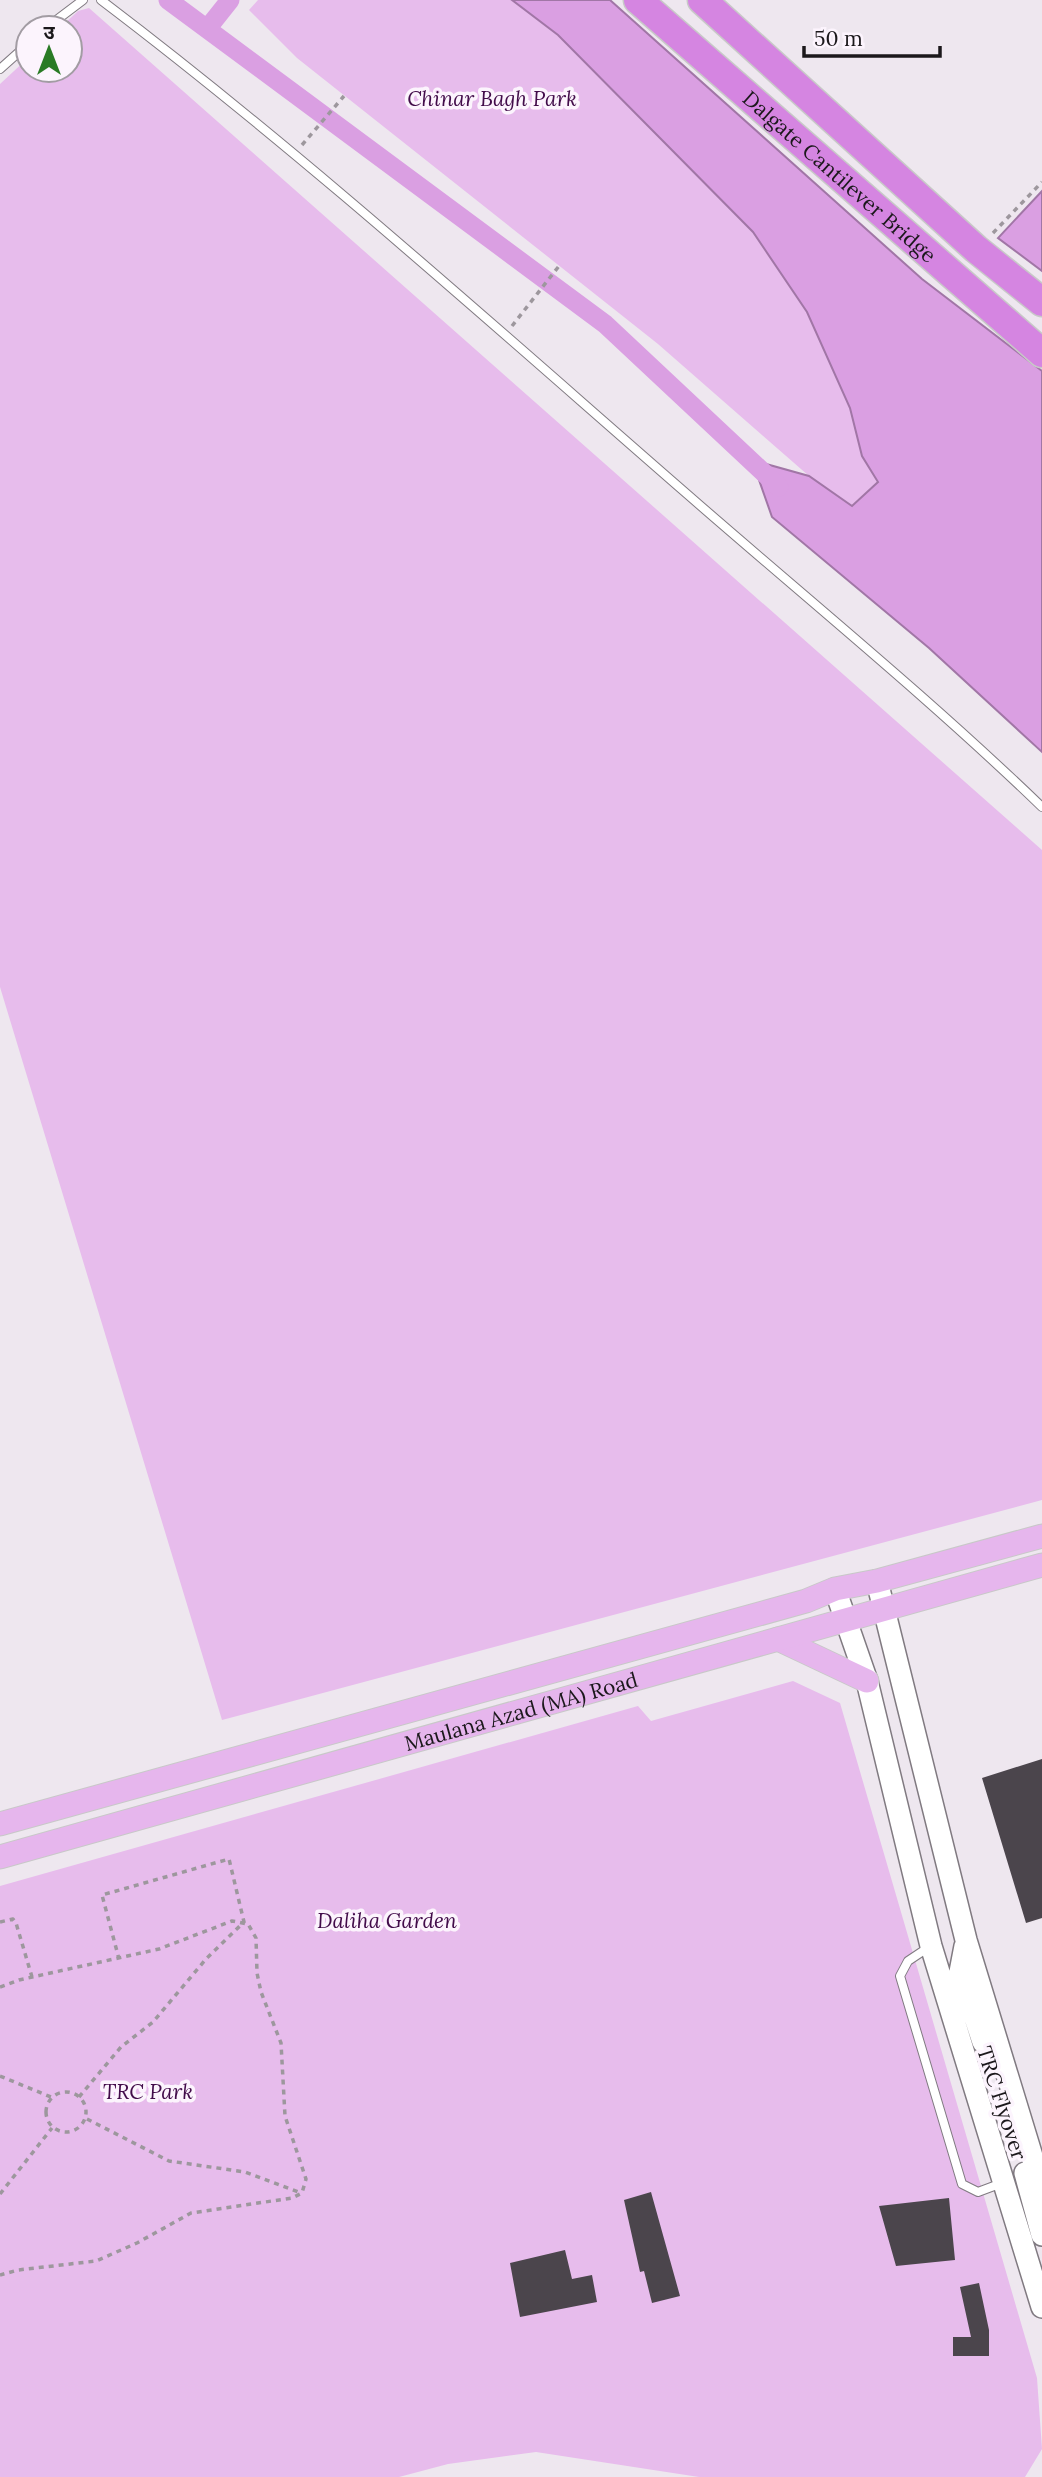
<svg xmlns="http://www.w3.org/2000/svg" width="1042" height="2477" font-family="Lora,'Noto Sans Devanagari',serif">
	<style>
		.green { fill: #e7bcec }
		.water { fill: #da9fe2; stroke: #a176a6; stroke-width: 2 }
		.lines { fill: none; stroke-linecap: round; stroke-linejoin: round }
		.canal { stroke: #da9fe2; stroke-width: 19 }
		.building { fill: #4b454c }
		.lane-casing { stroke: #807a81; stroke-width: 10 }
		.secondary-casing { stroke: #807a81; stroke-width: 24 }
		.primary-casing { stroke: #c8c8c8; stroke-width: 25 }
		.highway-casing { stroke: #c8c8c8; stroke-width: 31 }
		.path { stroke: #9d979d; stroke-width: 3.5; stroke-dasharray: 5 5; stroke-linecap: butt }
		.lane { stroke: #fff; stroke-width: 8 }
		.secondary { stroke: #fff; stroke-width: 21 }
		.primary { stroke: #e6b6ed; stroke-width: 23 }
		.highway { stroke: #d585e1; stroke-width: 28 }
		.labels { text-anchor: middle; dominant-baseline: central; stroke-width: 7; stroke-linejoin: round; paint-order: stroke }
		.park-label { font-size: 21px; font-style: italic; fill: #420c4a; stroke: #fcf4fd }
		.street-label { font-size: 21px; fill: #1b181b; stroke: #fcf4fd }
	</style>
	<rect width="100%" height="100%" fill="#eee7ef"/>
	<path class="green" d="M258,0H512L558,35L753,232L807,312L850,408L862,456L878,482L852,506L809,476L658,344L297,58L249,10Z
		M89,8L1042,850V1500L222,1720L0,987V84L28,58V70H70V28H60L78,11Z
		M793,1681L840,1703L1037,2378L1042,2449L1025,2477H699L536,2452L448,2464L399,2477H0V1886L638,1706L651,1721Z"/>
	<path class="water" d="M512,0H610L922,279L1042,371V752L929,648L772,517L758,477L766,464L809,476L852,506L878,482L862,456L850,408L807,312L753,232L558,35Z
		M1042,191V271L998,238Z"/>
	<g class="lines">
		<path class="canal" d="M168,0L605,324L779,487
			M207,29L230,0"/>
	</g>
	<path class="building" d="M1042,1759V1918L1026,1923L982,1778Z
		M651,2192L680,2296L652,2303L644,2271L640,2272L624,2200Z
		M949,2198L955,2260L896,2266L879,2206Z
		M565,2250L572,2279L592,2275L597,2302L520,2317L510,2263Z
		M979,2283L989,2330V2356H953V2337H971L960,2287Z"/>
	<g class="lines">
		<defs>
			<path id="lane" d="M101,0C304,154 494,326 687,494C806,598 928,697 1042,807
				M46,28L83,0
				M0,69L28,44
				M929,1947L908,1961L900,1976L962,2184L978,2192L1002,2183"/>
			<path id="secondary" d="M877,1581L966,1940L1042,2189
				M835,1589L867,1681L931,1946L1042,2307
				M965,1946L960,1972L983,2042
				M1025,2173L1042,2235"/>
			<g id="primary">
				<path d="M778,1639L867,1681"/>
				<path d="M0,1824L806,1601L835,1589L877,1581L1042,1536"/>
				<path id="s1" d="M0,1857L1042,1565"/>
			</g>
			<g id="highway">
				<path id="s2" d="M638,0L1042,353"/>
				<path d="M702,0L976,249L1042,302"/>
			</g>
		</defs>
		<use href="#lane" class="lane-casing"/>
		<use href="#secondary" class="secondary-casing"/>
		<use href="#primary" class="primary-casing"/>
		<use href="#highway" class="highway-casing"/>
		<path class="path" d="M302,145L344,96
			M993,233L1042,182
			M512,326L559,266
			M0,1922L13,1919L16,1923L32,1977
			M0,1987L19,1980L159,1949L232,1921L248,1924L256,1938L257,1973L261,1992L281,2043L285,2116L306,2179L302,2193L292,2198L191,2213L137,2243L96,2261L18,2270L0,2275
			M0,2076L51,2097
			M46 2112a20 20 0 1 1 40 0a20 20 0 1 1-40 0Z
			M79,2097L121,2047L153,2022L206,1959L244,1922L229,1859L102,1895L119,1959
			M87,2119L169,2161L245,2172L301,2193
			M0,2194L52,2128"/>
		<use href="#lane" class="lane"/>
		<use href="#secondary" class="secondary"/>
		<use href="#primary" class="primary"/>
		<use href="#highway" class="highway"/>
	</g>
	<g class="labels">
		<g class="park-label">
			<text x="492" y="98">Chinar Bagh Park</text>
			<text x="387" y="1920">Daliha Garden</text>
			<text x="148" y="2091">TRC Park</text>
		</g>
		<g class="street-label">
			<text stroke="none"><textPath href="#s2" startOffset="268">Dalgate Cantilever Bridge</textPath></text>
			<text stroke="none"><textPath href="#s1" startOffset="541">Maulana Azad (MA) Road</textPath></text>
			<text transform="translate(1002 2103) rotate(72)">TRC Flyover</text>
		</g>
	</g>
	<g transform="translate(49 49)"><circle r="33" fill="#fcf4fd" stroke="#a29ca3" stroke-width="2"/>
	<path d="M0-5L12 26L0 18L-12 26Z" fill="#2a7b25"/>
	<text y="-10" font-size="19" font-weight="bold" text-anchor="middle" fill="#1b181b">उ</text>
	</g>
	<path d="M804 46v10h136v-10" fill="none" stroke="#1b181b" stroke-width="3.5"/>
	<text x="814" y="46" font-size="21" fill="#1b181b" stroke="#fcf4fd" stroke-width="5" paint-order="stroke">50 m</text>
</svg>
